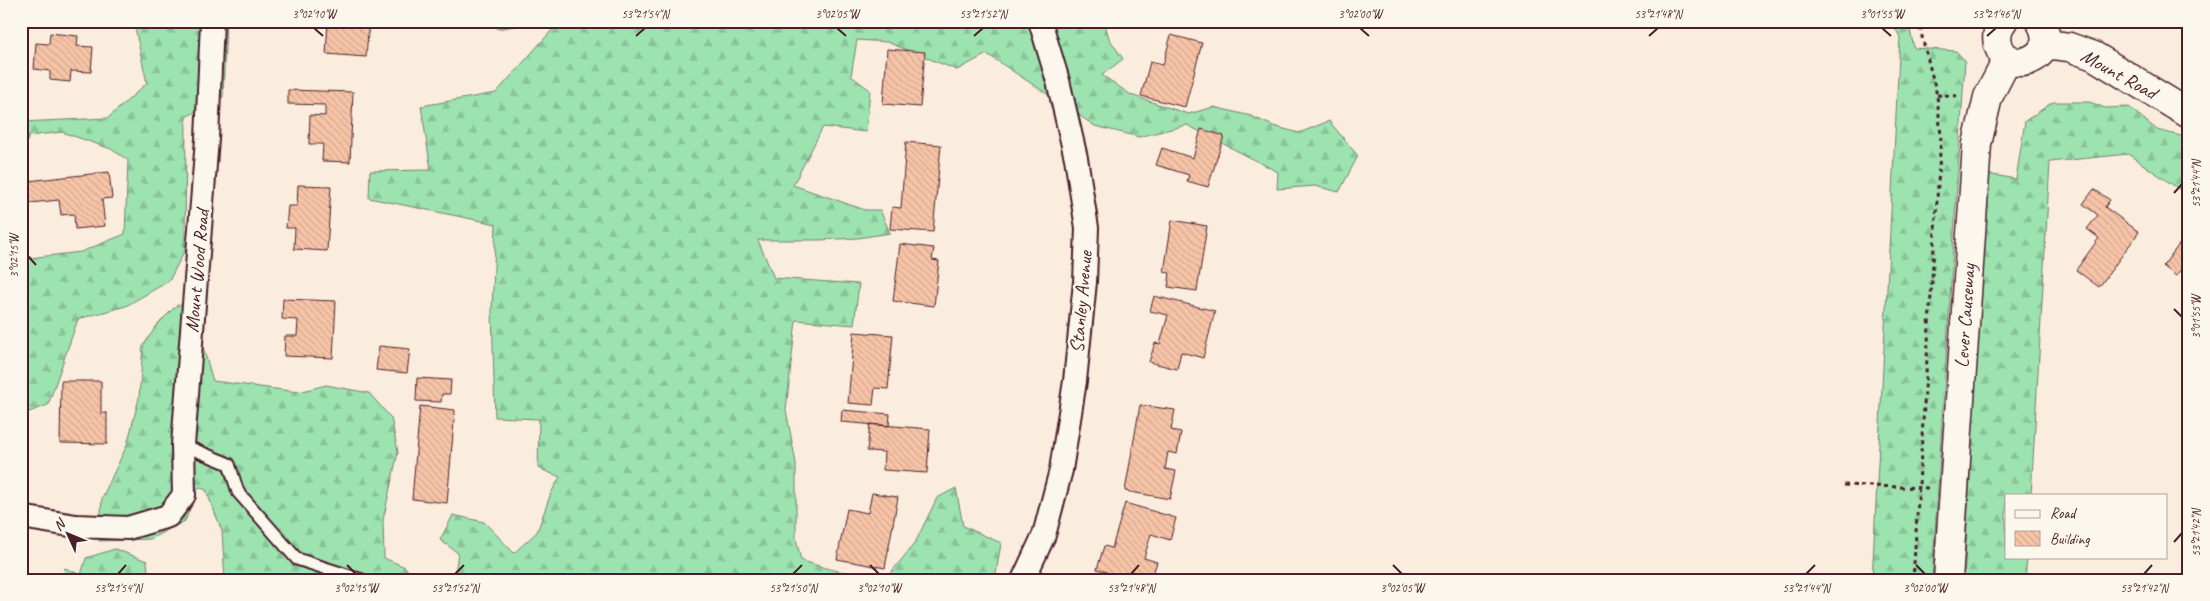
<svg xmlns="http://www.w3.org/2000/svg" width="2210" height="601" font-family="Caveat,sans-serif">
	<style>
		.forest { fill: url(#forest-firs); stroke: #73816e }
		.building { fill: url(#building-back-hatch); stroke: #4a1f2b }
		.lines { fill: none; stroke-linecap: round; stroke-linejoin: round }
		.lane-casing { stroke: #4a1f2b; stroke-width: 15 }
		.street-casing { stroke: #4a1f2b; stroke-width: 26 }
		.secondary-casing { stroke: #4a1f2b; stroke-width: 31 }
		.path { stroke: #4a1f2b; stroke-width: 3; stroke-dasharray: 4 4; stroke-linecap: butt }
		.lane { stroke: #fbf7ec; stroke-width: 11 }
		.street { stroke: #fbf7ec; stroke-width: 22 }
		.secondary { stroke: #fbf7ec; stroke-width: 28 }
		.ticks { fill: none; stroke: #4a1f2b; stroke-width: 2 }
		.labels { text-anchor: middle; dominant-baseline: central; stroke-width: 5; stroke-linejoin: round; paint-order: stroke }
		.street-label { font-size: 20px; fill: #4a1f2b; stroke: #fbf7ec }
		.neatline { fill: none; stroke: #4a1f2b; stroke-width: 2 }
		.ticks-label { font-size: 12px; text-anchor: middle; fill: #4a1f2b }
	</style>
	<defs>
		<pattern id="forest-firs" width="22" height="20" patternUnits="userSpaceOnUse" patternTransform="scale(1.25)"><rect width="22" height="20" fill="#9ce3b0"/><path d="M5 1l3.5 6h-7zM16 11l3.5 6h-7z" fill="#88c298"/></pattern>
		<pattern id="building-back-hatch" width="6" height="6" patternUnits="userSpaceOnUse" patternTransform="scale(1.25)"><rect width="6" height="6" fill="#f7c4a7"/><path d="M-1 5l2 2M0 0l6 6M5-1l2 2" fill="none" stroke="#d5a890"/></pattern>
	</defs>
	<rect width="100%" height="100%" fill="#faedde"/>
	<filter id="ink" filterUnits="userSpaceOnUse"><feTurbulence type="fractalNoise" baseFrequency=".02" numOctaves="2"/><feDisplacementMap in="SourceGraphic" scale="10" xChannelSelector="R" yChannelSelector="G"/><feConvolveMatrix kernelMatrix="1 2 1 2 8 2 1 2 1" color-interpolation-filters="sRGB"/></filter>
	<g filter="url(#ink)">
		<path class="forest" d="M127,21H226L223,97L186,117L185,250L169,281L126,306L78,319L48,405L21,415V259L81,252L125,234L128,160L111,149L62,132L29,136L21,156V122L108,118L147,83L135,28Z
			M499,21H545L497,29Z
			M560,21H1104L1109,38L1123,59L1102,75L1131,95L1188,114L1214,107L1251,116L1273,126L1299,133L1329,121L1358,156L1339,192L1315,186L1277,189L1278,172L1187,125L1139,137L1095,126L987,54L957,70L887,42L857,40L851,76L870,90L866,132L823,127L793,185L865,210H880L890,233L858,238L820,240H758L774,278L859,284L854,325L796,320L786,410L796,463V539L801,560C830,571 858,576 889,575L915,543L937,498L956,488L963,526L1001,543L995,580H454L458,553L440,540L453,515L484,522L514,553L537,532L551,493L560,477L538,468L539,419L495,417L492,309L496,224L369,198L370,171L431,170L421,106L496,93Z
			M1891,21H1908L1914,48L1956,51L1965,61L1932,580H1872L1900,37Z
			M2053,102H2090L2105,108L2129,107L2157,130L2189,138V196L2128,154L2050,162L2031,495H2006V557H2027L2025,580H1964L1987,174L2016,179L2025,121Z
			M177,305L202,306L203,347L213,381L299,392L326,385L369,393L391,418L398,452L383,520L384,558L405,567L415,580H225L222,531L206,490L199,487L185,521L150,539L99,541L102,498L127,445L139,398L143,346L158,324Z
			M115,549L147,561L149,580H63L65,568L81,575L86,558Z"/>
		<path class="building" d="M328,21H369L366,57L326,54Z
			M50,33L78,36L77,46L93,47L91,72L71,71L70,82L50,80V71L34,69L36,43L49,44Z
			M1171,35L1202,43L1185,107L1141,96L1150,62L1163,65Z
			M887,49L925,52L920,107L883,104Z
			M288,90L353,92L350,162L322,161L323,144H309L310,115L325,116V105L288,104Z
			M1201,129L1224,136L1208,187L1187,181L1189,175L1156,165L1162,148L1193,158Z
			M906,142L941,145L933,232L890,229L892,207L901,208Z
			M109,172L112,198L102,199L105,226L75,229L74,214L61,215L59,200L30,203L28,181Z
			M298,185L331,186L327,251L294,249L295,228H286L288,206H297Z
			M2094,189L2110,200L2105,207L2139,232L2099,287L2076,270L2099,238L2087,229L2098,215L2083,204Z
			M1172,220L1207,226L1197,291L1168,287L1170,273L1164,272Z
			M2189,231V265L2186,263L2176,276L2163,266Z
			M900,244L934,248L932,260L939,261L934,306L893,301Z
			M1154,296L1215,311L1203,358L1181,352L1177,369L1149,362L1155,343L1160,344L1168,315L1150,311Z
			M283,299L336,301L333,358L284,356L285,336H297L298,320L282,319Z
			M854,332L893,335L888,389L875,388L873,405L848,403Z
			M379,346L410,349L407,373L376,370Z
			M417,378L451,380L450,394H442L441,402L416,401Z
			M61,381H101V413H107V444L60,443Z
			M1140,405L1175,410L1171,430L1181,432L1177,454L1168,452L1165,469L1176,471L1170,499L1125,491Z
			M420,406L455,410L447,503L412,499Z
			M842,410L890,414L889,426L841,422Z
			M870,424L930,429L927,473L883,470L884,452L867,451Z
			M872,493L898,497L885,568L837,559L847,509L868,513Z
			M1125,503L1176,518L1170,540L1151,534L1144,558L1157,562L1151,580H1104L1107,572L1097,569L1104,546L1112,548Z"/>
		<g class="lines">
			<defs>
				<path id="lane" d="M183,445L229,464L238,492L297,559L362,580"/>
				<path id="street" d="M21,517L76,526L128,528L168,516L184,495L183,445L207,139L212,21
					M1023,580L1044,535L1061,470L1075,381L1085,282L1087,228L1076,158L1058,81L1040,21"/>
				<path id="secondary" d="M2003,21C1998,27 1996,36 1998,44C2007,79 2063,58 2040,21
					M2045,44L2069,47L2094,56L2189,114
					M1948,580L1977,144L1988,97L2008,58"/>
			</defs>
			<use href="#lane" class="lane-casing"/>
			<use href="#street" class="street-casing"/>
			<use href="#secondary" class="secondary-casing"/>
			<path class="path" d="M1937,95L1960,96
				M1844,485L1928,488
				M1913,580L1941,136L1937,95L1918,21"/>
			<use href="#lane" class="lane"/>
			<use href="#street" class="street"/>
			<use href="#secondary" class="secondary"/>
		</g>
	</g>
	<path class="ticks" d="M314,28L323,36M837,28L846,36M1360,28L1369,36M1882,28L1891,36M636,36L645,28M974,36L983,28M1649,36L1658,28M1987,36L1996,28M2174,193L2182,184M28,256L36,265M2174,309L2182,317M2174,542L2182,533M347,565L356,574M870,565L879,574M1393,565L1402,574M1916,565L1925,574M118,574L126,565M455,574L464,565M793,574L802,565M1131,574L1139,565M1806,574L1815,565M2144,574L2152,565"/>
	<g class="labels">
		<g class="street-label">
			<text transform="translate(2119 74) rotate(29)">Mount Road</text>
			<text transform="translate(197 271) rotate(-85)">Mount Wood Road</text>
			<text transform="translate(1081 302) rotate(-85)">Stanley Avenue</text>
			<text transform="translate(1965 316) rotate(-86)">Lever Causeway</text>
		</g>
	</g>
	<rect width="2210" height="601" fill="none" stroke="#fbf7ec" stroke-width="55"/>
	<rect x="2005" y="494" width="162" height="65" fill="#fbf7ec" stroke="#b4a19f"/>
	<rect x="2015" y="510" width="25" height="8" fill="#fbf7ec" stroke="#b4a19f"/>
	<text x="2050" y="518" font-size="15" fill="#4a1f2b">Road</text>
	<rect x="2015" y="531" width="25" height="15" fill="url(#building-back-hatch)" stroke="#b4a19f"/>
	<text x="2050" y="544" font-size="15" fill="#4a1f2b">Building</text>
	<g transform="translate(68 534) rotate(314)" stroke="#fbf7ec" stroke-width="4" paint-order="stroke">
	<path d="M0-4L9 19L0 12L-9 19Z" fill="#4a1f2b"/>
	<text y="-8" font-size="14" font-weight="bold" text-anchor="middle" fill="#4a1f2b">N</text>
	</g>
	<rect x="28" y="28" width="2154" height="546" class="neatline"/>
	<g class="ticks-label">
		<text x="314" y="18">3°02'10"W</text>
		<text x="645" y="18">53°21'54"N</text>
		<text x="837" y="18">3°02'05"W</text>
		<text x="983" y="18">53°21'52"N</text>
		<text x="1360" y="18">3°02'00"W</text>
		<text x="1658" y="18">53°21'48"N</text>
		<text x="1882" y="18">3°01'55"W</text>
		<text x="1996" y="18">53°21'46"N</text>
		<text transform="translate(2196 184) rotate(-90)" y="4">53°21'44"N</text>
		<text transform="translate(14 256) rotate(-90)" y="4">3°02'15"W</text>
		<text transform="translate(2196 317) rotate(-90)" y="4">3°01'55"W</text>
		<text transform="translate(2196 533) rotate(-90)" y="4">53°21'42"N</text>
		<text x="118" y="592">53°21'54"N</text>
		<text x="356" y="592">3°02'15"W</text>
		<text x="455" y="592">53°21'52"N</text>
		<text x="793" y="592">53°21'50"N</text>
		<text x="879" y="592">3°02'10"W</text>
		<text x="1131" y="592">53°21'48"N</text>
		<text x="1402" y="592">3°02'05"W</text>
		<text x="1806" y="592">53°21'44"N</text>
		<text x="1925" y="592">3°02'00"W</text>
		<text x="2144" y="592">53°21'42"N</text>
	</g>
</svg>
